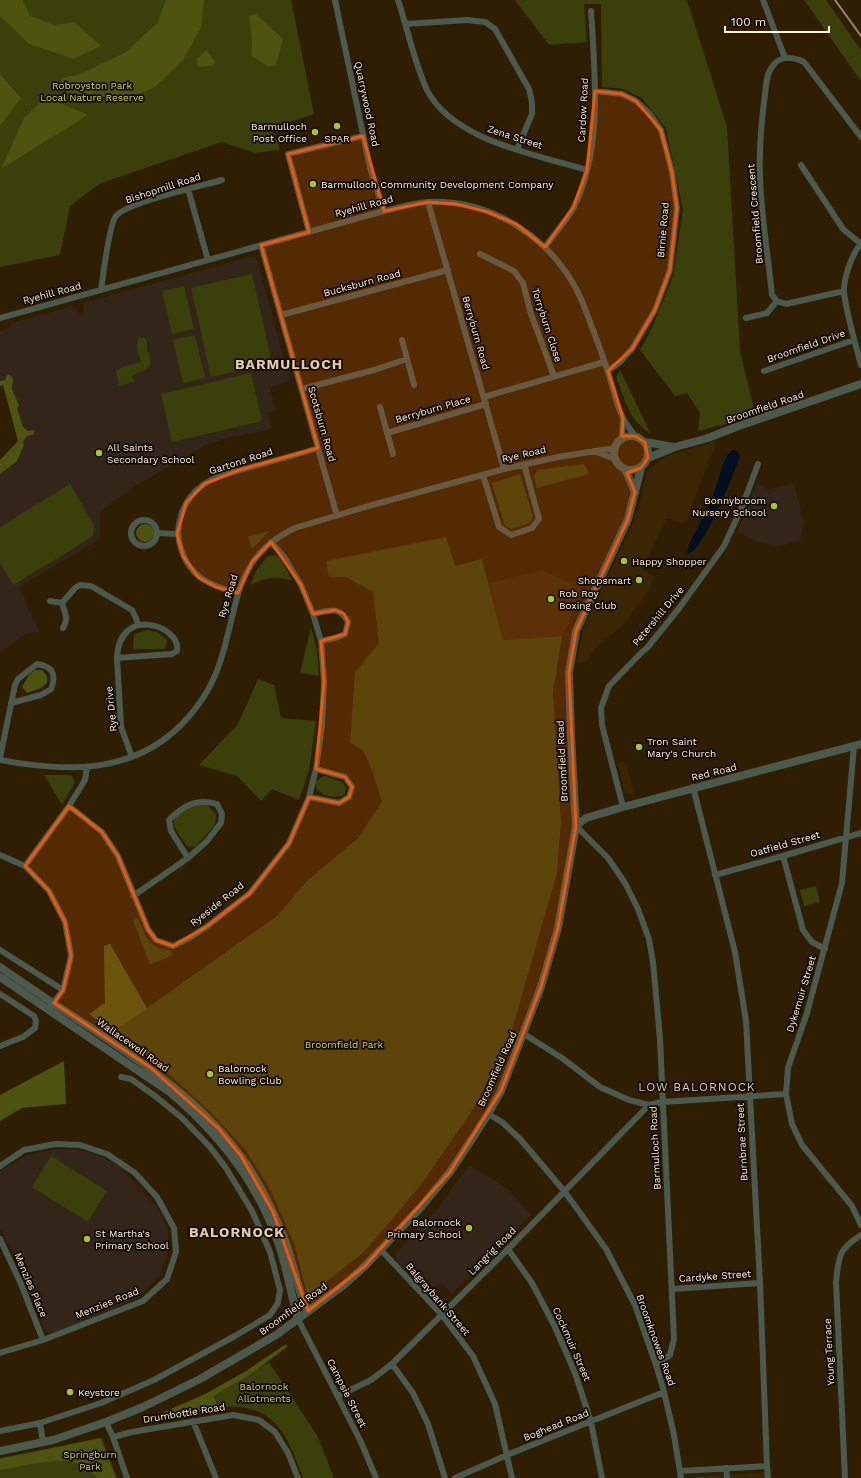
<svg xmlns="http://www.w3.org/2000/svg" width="861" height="1478" font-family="'Work Sans',sans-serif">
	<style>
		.built { fill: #3b2604 }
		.education { fill: #332519 }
		.green { fill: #3b3f0a }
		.forest { fill: #4e530f }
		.water { fill: #010f20 }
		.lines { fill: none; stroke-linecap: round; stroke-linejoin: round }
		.minor { stroke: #4c594f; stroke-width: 6 }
		.tertiary { stroke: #4c594f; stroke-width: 8 }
		.rail { stroke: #94866f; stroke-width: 2 }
		.marked { fill: #e8590c; fill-opacity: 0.2; stroke: #e8590c; stroke-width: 3; stroke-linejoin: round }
		.poi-dot { fill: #a7c81f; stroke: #110902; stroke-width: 1.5 }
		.labels { text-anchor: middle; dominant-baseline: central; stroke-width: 3.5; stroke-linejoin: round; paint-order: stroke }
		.park-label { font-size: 10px; fill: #cbd563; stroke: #110902 }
		.street-label { font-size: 10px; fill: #fdf1e1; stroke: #110902 }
		.poi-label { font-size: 10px; fill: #fdf1e1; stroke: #110902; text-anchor: start }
		.quarter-label { font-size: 12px; letter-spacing: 1px; fill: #e2cbab; stroke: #110902 }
		.district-label { font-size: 14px; font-weight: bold; letter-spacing: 1px; fill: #e2cbab; stroke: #110902 }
	</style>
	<rect width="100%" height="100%" fill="#2f1e01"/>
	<path class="built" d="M717,441L685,524L667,518L642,570L654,576L648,592L623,625L596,648L586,662L577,663L584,626L638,513L647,471L666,456Z
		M543,570L584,590L562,636L503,640L489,583Z
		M626,761L634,794L625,793L618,763Z
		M766,1472L767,1478H693V1477Z"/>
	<path class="education" d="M253,256L257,259L290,381L272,386L270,388L276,410L268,413L272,429L226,438L204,446L132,488L115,500L100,513V539L19,587L40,632L27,633L0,653V460L18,441L3,385L0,386V331L9,328L11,323L72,306H74L78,313L84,312L83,303Z
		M794,483L804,523L800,540L777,547L758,542L737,532L757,485L769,489Z
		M55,1149L79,1150L98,1155L120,1167L158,1208L168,1229V1253L160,1275L137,1299L50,1334L45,1331L11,1248L0,1229V1171L27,1155Z
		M469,1165L509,1190L531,1215L452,1294L441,1283L429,1294L396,1260V1253L436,1211Z"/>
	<path class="green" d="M0,0H291L314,114L273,128L280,149L279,150L255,153L222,142L101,183L70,206L60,255L0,267Z
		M515,0H687L727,127L740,351L755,413L729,423L698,431L700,413L687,393L675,396L640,350L652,328L673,276L683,210L666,129L642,98L623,89L602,87L601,4H584L587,42L549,45Z
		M804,0H826L861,50V81Z
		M252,274L272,363L211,377L191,288Z
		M184,286L194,329L172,334L162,291Z
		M195,335L205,378L183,383L173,340Z
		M140,336L141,338L144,337C148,341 147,345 147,351H148C155,374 144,367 132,377L133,379L136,381L119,386L116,370L122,367L141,362C139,355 134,344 140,336Z
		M620,370L651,434C628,419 626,402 616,377Z
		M251,373L262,421L172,442L161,394Z
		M584,464L589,474L537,488L534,476L538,470Z
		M520,474L533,516L530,523L511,529L505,526L492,483Z
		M70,484L94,525L93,536L71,550L13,585L0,563V527Z
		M269,531L252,549L248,537Z
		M446,537L455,566L482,559L503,640L562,636L553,693L561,822L557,873L511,1034L474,1108L421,1185L364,1252L313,1292L308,1293L306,1291L295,1246L270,1189L245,1149L208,1110L156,1062L89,1014L105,1003L104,946L110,944L147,1008L277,916L308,880L357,839L382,802L372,770L363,750L350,743L355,672L379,643L373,592L346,577H329L326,561Z
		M276,555L280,558L292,580C274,576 267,577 250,585L257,569L268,556Z
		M311,627L317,650L319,676L300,673Z
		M147,630L158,632L167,640L165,649H133L134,634Z
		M258,679L274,685L281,718L316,721L309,770L299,800L272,789L261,801L237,776L199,765L238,724Z
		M44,775H71L75,782L62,805Z
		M325,776L342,782L346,787L345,794C336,800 323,796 316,788V782L320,778Z
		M197,805H207L216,814L215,825L195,847L187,846C168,820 168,818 197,805Z
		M816,886L820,902L804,906L800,890Z
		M138,918C146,937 148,948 170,950L173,955L150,965L133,920Z
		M51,1156L107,1191L88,1222L32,1187Z
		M269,1362L318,1437L334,1478H303C286,1432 274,1402 218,1407L214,1396L251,1374Z
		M102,1438L117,1478H0V1458Z"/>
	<path class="forest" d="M0,0H23L30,16L55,25L74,22L101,46L73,59L29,44L0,16Z
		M166,0H204L201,28L183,60L155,87L134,96L76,97L57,85L64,78L83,73L126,52L158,22Z
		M256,14L283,39L276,65L269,67L251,56L252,41L249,16Z
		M206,50L216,62L212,66L198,67L197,58Z
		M0,74L21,98L0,126Z
		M46,97L88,115L1,169L24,118Z
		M7,375H10L13,379L12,389L19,405L17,408L23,427L28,431L34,430V434C28,435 26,436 23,442L24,445L17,461L0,474V460L18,441L3,385L0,386V381L5,380Z
		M136 533a9 9 0 1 1 18 0a9 9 0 1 1-18 0Z
		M35,670H42L47,676V683L41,688L27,693L22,687L29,675Z
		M110,944L147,1009L113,1031L89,1014L105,1003L104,946Z
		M64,1061L66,1104L22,1108L0,1121V1095Z
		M286,1344L287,1347L251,1374L214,1396L218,1407L167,1420L164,1412L205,1394L246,1371Z
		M100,1438L116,1478H97C92,1471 86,1465 78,1463C58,1457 21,1467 0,1470V1459Z"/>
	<path class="water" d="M733,450L737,451L740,456C734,474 704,550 687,555C688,542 696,532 701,521C708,507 715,492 719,477C722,468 724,456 733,450Z"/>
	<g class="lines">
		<path class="minor" d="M335,0L370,168L384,211
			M398,0C408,30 414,62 427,90C453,141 538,155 587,170
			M763,0L785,58
			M406,24L467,20L485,22L495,29L529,89L532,102V114L517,149
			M595,91L622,94L636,101L649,113L661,130L672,172L677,208L670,270L655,310L632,349L620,362L608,371
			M801,165L843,229L861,244
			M188,189L208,260
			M428,202L504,469
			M309,232L288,154L363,136
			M861,244C852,253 843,280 844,293C847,316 855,342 861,365
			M261,245L337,516
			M545,247C554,234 567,220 574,207C603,148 595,75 591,11
			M480,254L514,271L523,283L531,314L554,376
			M101,290C103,277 109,224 116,216C128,202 201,186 222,180
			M844,291L786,304L777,301L772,295C768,255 761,215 760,176C759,151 761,126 764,102C766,91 765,76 772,67C779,55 793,57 804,62L861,137
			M281,315L448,270
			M0,318L384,211C398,208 413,203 428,202C494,199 556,241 582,301C591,324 600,348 608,372C613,387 616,404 623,418C626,424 631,430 635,436
			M746,318L767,313L777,301
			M402,340L414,385
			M764,371L854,340
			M302,389L374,370L407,359
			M484,397L604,362
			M380,407L393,454
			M387,433L486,404
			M622,438L623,418
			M594,451L615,459
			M483,475L499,527L511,535L532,528L539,519L524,464
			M131 533a13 13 0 1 1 26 0a13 13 0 1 1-26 0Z
			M157,533L177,534
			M238,593C211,586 190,578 181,549C173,526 183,499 203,485C216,475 235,472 251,467C273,461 296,455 318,448
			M50,601L62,603C65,613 69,619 63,628
			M62,603L75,588L80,585L91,586L132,610L136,618L138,625
			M313,614C329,611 339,605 348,622L345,634L335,638L321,641
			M117,658L172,654L177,651C182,626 119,604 117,658L121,727L132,757
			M854,746L842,883L807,1013L788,1068L786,1094L792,1124L802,1145L852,1206L861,1225
			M0,758L15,685L18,679L37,664C52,666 57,674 51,689L41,695L11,703
			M0,760C64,772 130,775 180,726C197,709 210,690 218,668C239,612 230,558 295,528L372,505L504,469L558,457L615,448
			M693,787L735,952L746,1021L760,1283L767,1466L768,1478
			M309,797L339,803L349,797L352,787L345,777L316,769
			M69,806L102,832L118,856L148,929L156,940L173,946L189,938L206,927L250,893L289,843L309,797L316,769L322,725L324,682L321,641L313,614L301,585L284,557L271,542
			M623,807L602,725L601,708L609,686L641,653L647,648L680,607L724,546L742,507L758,464
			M576,826L608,858L625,883L638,909L649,939L653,962L660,1039L674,1339L670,1355L656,1365
			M0,855L25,866L49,891L65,922L71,956L63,990L51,1006
			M783,856L803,930L812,942L825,949
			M25,866L69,806L85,780L87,767
			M715,875L783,856L861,833
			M133,896L188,858L207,841L221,823L222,814L217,804C197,798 184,805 169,820L171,831L188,858
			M0,950L63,990
			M0,994L34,1016L36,1021L35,1028L23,1037L0,1046
			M524,1034L562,1058L600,1087L629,1100L649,1105L662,1102L786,1094
			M488,1114L502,1122L521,1140L565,1192L606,1249L635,1305L656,1365L664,1392L674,1435L681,1478
			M0,1166L24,1150L55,1144L80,1145L107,1154L135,1173L157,1197L174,1228L176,1252L167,1279L143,1301L43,1340L0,1353
			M0,1239L21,1284L43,1340
			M508,1249L532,1283L555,1327L575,1373L591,1422L602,1478
			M381,1250L442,1315L473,1356L495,1404L512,1478
			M672,1289L760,1283
			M298,1319L361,1442L376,1478
			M392,1364L413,1393L428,1424L445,1478
			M338,1396L371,1380L392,1364L508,1249L649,1105
			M193,1421L216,1478
			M106,1422L113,1437L127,1478
			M40,1423L43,1443
			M0,1431L40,1423L101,1403L154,1380L235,1336L270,1315L278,1303L280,1290L270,1252L252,1211L226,1168L210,1147L182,1118L155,1096L131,1079L121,1077
			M113,1437L132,1432L233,1415L259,1420L275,1432L288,1453L298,1478
			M726,1468L727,1478
			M680,1471L767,1466
			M455,1478L507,1455L664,1392
			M845,1478L836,1282C839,1256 838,1250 861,1235"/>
		<path class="tertiary" d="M614 453a17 17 0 1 1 34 0a17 17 0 1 1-34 0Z
			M645,442L674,447
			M648,458L675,447L708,438L736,427L861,384
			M625,469L635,492
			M576,826L586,818L623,807L861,744
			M0,967C29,987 58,1007 88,1026C153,1070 220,1114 259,1185C272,1209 284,1233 291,1260C297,1278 299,1295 308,1311
			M0,977L171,1093C219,1134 259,1184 279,1245C287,1269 291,1294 298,1319
			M0,1451L53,1440L106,1422L143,1407L200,1379L276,1335L345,1284L365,1266L421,1207L450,1172L472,1139L488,1114L501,1091L541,987L558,928L576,826L571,735L569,673L576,631L628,519L641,468"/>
		<path class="rail" d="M835,0L861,36"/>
	</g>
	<path class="marked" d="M595,91L622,94L636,101L661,130L672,172L677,208L670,270L655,310L632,349L608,371L623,418L622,436H635L645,442L648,458L641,468L627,473L635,492L628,519L576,631L569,673L576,826L558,928L541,987L501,1091L450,1172L365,1266L308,1311L273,1212L241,1156L219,1129L151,1068L54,1003L63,990L71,956L65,922L49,891L25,866L69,806L102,832L118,856L148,929L156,940L173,946L206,927L250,893L289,843L309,797L339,803L349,797L352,787L345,777L316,769L324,682L321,641L345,634L348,622L344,614L335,610L313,614L301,585L271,542L252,562L238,593L216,587L198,577L183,556L177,534L186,503L204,484L239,470L318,448L261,245L309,232L288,154L363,136L384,211L428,202L456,204L488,212L516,224L545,247L573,208L587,170Z"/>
	<g class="poi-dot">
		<circle cx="337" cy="126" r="4"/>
		<circle cx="315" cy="132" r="4"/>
		<circle cx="313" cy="184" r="4"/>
		<circle cx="99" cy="453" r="4"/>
		<circle cx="774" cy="506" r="4"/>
		<circle cx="624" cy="561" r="4"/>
		<circle cx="639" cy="580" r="4"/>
		<circle cx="551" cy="599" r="4"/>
		<circle cx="639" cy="747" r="4"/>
		<circle cx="210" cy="1074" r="4"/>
		<circle cx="469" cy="1228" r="4"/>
		<circle cx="87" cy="1239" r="4"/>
		<circle cx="70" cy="1392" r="4"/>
	</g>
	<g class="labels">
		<g class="park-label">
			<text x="92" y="85">Robroyston Park<tspan x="92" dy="12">Local Nature Reserve</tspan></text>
			<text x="344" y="1044">Broomfield Park</text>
			<text x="264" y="1386">Balornock<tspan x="264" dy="12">Allotments</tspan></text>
			<text x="90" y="1454">Springburn<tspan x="90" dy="12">Park</tspan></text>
		</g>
		<g class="street-label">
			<text transform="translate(367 104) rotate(78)">Quarrywood Road</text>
			<text transform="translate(583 110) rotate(-87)">Cardow Road</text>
			<text transform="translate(515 137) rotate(18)">Zena Street</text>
			<text transform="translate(163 188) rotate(-18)">Bishopmill Road</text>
			<text transform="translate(364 206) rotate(-15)">Ryehill Road</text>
			<text transform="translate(755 214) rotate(-95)">Broomfield Crescent</text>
			<text transform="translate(663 230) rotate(-85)">Birnie Road</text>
			<text transform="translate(362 283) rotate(-15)">Bucksburn Road</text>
			<text transform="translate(52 293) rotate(-15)">Ryehill Road</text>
			<text transform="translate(547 325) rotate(72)">Torryburn Close</text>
			<text transform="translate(476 333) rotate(74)">Berryburn Road</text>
			<text transform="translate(806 346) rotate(-19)">Broomfield Drive</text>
			<text transform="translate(765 407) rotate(-19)">Broomfield Road</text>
			<text transform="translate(433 409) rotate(-16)">Berryburn Place</text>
			<text transform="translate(322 424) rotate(74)">Scotsburn Road</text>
			<text transform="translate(524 454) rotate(-13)">Rye Road</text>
			<text transform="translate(241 461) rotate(-18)">Gartons Road</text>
			<text transform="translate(228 596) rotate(-73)">Rye Road</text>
			<text transform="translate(658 616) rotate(-50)">Petershill Drive</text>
			<text transform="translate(111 709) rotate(-96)">Rye Drive</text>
			<text transform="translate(562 761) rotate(-93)">Broomfield Road</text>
			<text transform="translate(714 772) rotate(-14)">Red Road</text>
			<text transform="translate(785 844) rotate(-16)">Oatfield Street</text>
			<text transform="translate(217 904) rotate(-38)">Ryeside Road</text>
			<text transform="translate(801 994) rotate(-73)">Dykemuir Street</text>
			<text transform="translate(133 1045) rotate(35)">Wallacewell Road</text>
			<text transform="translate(497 1069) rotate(-66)">Broomfield Road</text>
			<text transform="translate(742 1142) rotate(-93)">Burnbrae Street</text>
			<text transform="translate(655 1148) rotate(-93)">Barmulloch Road</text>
			<text transform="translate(492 1251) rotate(-45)">Langrig Road</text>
			<text transform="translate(715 1276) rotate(-4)">Cardyke Street</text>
			<text transform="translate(31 1285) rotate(67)">Menzies Place</text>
			<text transform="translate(438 1299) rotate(49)">Balgraybank Street</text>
			<text transform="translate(107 1303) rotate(-22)">Menzies Road</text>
			<text transform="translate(293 1309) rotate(-36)">Broomfield Road</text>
			<text transform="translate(656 1340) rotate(70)">Broomknowes Road</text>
			<text transform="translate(572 1344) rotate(66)">Cockmuir Street</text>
			<text transform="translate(829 1352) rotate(-93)">Young Terrace</text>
			<text transform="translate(347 1393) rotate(63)">Campsie Street</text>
			<text transform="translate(184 1413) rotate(-9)">Drumbottie Road</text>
			<text transform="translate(556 1425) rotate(-22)">Boghead Road</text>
		</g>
		<g class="poi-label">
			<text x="307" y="126" text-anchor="end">Barmulloch<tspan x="307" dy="12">Post Office</tspan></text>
			<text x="337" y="138" text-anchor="middle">SPAR</text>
			<text x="321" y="184">Barmulloch Community Development Company</text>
			<text x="107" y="447">All Saints<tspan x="107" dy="12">Secondary School</tspan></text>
			<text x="766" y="500" text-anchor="end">Bonnybroom<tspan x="766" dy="12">Nursery School</tspan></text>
			<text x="632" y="561">Happy Shopper</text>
			<text x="631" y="580" text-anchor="end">Shopsmart</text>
			<text x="559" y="593">Rob Roy<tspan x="559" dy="12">Boxing Club</tspan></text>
			<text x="647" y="741">Tron Saint<tspan x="647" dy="12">Mary's Church</tspan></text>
			<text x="218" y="1068">Balornock<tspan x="218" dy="12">Bowling Club</tspan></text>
			<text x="461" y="1222" text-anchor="end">Balornock<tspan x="461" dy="12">Primary School</tspan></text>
			<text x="95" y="1233">St Martha's<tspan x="95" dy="12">Primary School</tspan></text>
			<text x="78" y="1392">Keystore</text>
		</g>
		<g class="quarter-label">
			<text x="697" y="1087">LOW BALORNOCK</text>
		</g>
		<g class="district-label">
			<text x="289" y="364">BARMULLOCH</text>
			<text x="237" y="1232">BALORNOCK</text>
		</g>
	</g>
	<path d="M725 26v6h104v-6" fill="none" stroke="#fdf1e1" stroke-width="2"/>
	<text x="731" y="26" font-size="12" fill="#fdf1e1" stroke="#110902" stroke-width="3" paint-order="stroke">100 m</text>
</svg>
